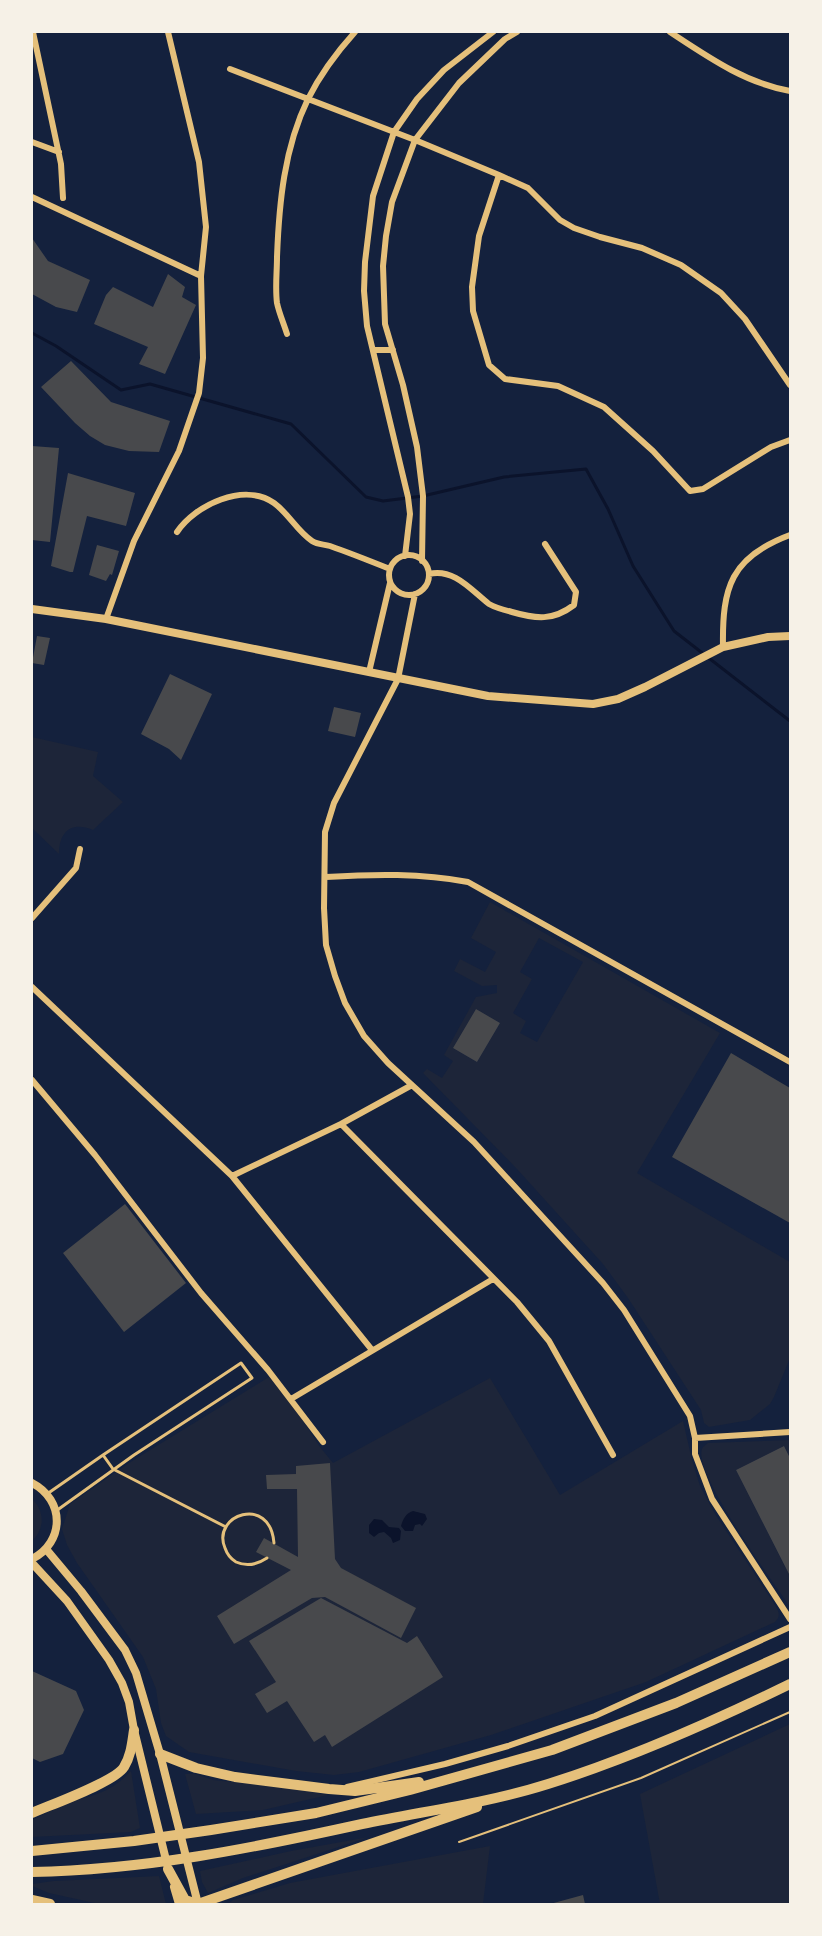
<svg xmlns="http://www.w3.org/2000/svg" width="822" height="1936" font-family="Mulish,sans-serif">
	<style>
		.green { fill: #1d2539; fill-rule: evenodd }
		.water { fill: #0b132b }
		.lines { fill: none; stroke-linecap: round; stroke-linejoin: round }
		.stream { stroke: #0b132b; stroke-width: 3 }
		.building { fill: #48494c }
		.path { stroke: #e5c07b; stroke-width: 2 }
		.service { stroke: #e5c07b; stroke-width: 3 }
		.minor { stroke: #e5c07b; stroke-width: 6 }
		.tertiary { stroke: #e5c07b; stroke-width: 8 }
		.trunk { stroke: #e5c07b; stroke-width: 10 }
	</style>
	<rect width="100%" height="100%" fill="#14213d"/>
	<path class="green" d="M32,737L98,752L93,776L123,802L93,830C72,821 59,831 59,854L32,828Z
		M490,902L720,1033L637,1173L790,1262V1358L774,1397L770,1404L750,1420L709,1427L704,1423L701,1410L628,1298L603,1264L517,1169L423,1073L427,1069L442,1078L453,1061L444,1055L476,997L497,993V985L482,986L454,971L460,959L485,972L496,952L471,938ZM539,938L583,962L537,1042L520,1033L526,1021L513,1013L532,979L520,972ZM476,1009L500,1023L477,1062L453,1048Z
		M269,1377L293,1405L320,1447L333,1463L490,1378L560,1495L683,1421L692,1460L700,1486L715,1514L773,1602C778,1610 782,1615 775,1622L646,1682L491,1735L359,1772L334,1775L296,1771L189,1752L166,1736L161,1723L156,1689L143,1657L77,1563L67,1545L62,1529L70,1504L129,1463Z
		M790,1440V1458L784,1446L736,1470L790,1576V1607C774,1583 693,1473 702,1449C703,1446 706,1445 708,1443Z
		M32,1499C45,1511 45,1529 32,1541Z
		M790,1724V1904H660L640,1794Z
		M131,1771L140,1828L131,1832L32,1837V1820C41,1816 51,1810 61,1806C91,1794 108,1796 131,1771Z
		M185,1774H196L213,1780L291,1788L328,1795L263,1810L196,1814Z
		M369,1837L243,1878L208,1893L202,1882L200,1871L291,1851Z
		M490,1846L483,1904H228L233,1900L290,1883Z
		M159,1876L166,1904H99L49,1893L32,1886V1884L54,1881Z"/>
	<path class="water" d="M413,1511L425,1514L427,1519L422,1526L420,1524L415,1525L413,1531H405L401,1526C403,1519 406,1513 413,1511Z
		M374,1519L382,1520L389,1527L399,1528L401,1531L400,1540L393,1543L391,1538L384,1532L379,1533L374,1537L369,1533V1525Z"/>
	<g class="lines">
		<path class="stream" d="M32,333L56,346L121,390L150,384L291,424L366,497L383,501L423,496L504,477L586,469L608,509L633,566L674,631L790,721"/>
	</g>
	<path class="building" d="M32,238L48,261L90,280L77,312L56,307L32,294Z
		M168,274L185,287L182,297L196,305L165,374L139,364L148,347L94,324L106,295L113,287L153,307Z
		M71,361L111,402L170,421L159,452L129,451L105,445L90,436L75,423L41,387Z
		M32,446L59,448L50,542L32,540Z
		M68,473L135,493L126,526L87,516L73,572H70L51,566Z
		M97,545L119,551L112,575L110,574L106,581L89,575Z
		M37,636L50,638L44,665L32,663Z
		M170,674L212,694L181,760L169,749L141,734Z
		M334,707L361,713L355,737L328,731Z
		M476,1009L500,1023L477,1062L453,1048Z
		M731,1053L790,1088V1223L672,1157Z
		M125,1204L186,1283L124,1332L63,1253Z
		M784,1446L790,1458V1576L736,1470Z
		M330,1463L335,1559L341,1568L416,1608L401,1638L325,1597L312,1598L234,1644L217,1616L291,1570L256,1552L264,1538L298,1557L297,1489H267L266,1475L296,1474V1466Z
		M321,1598L407,1643L417,1636L443,1677L332,1747L325,1735L314,1742L287,1701L267,1713L255,1694L276,1682L249,1641Z
		M32,1671L76,1691L84,1710L63,1754L40,1762L32,1758Z
		M583,1895L585,1904H550Z"/>
	<g class="lines">
		<path class="path" d="M459,1842L641,1778L790,1712"/>
		<path class="service" d="M103,1455L113,1469L226,1527
			M47,1494L103,1455L241,1363L252,1378L134,1455L56,1511
			M267,1558C258,1564 247,1567 236,1562C231,1559 227,1554 225,1548C211,1515 270,1494 274,1543"/>
		<path class="minor" d="M33,32L61,164L63,198
			M670,32C708,57 745,83 790,91
			M230,69L415,140L499,175L528,188L560,220L574,228L600,237L642,248L681,265L721,293L745,319L790,385
			M32,142L59,152
			M499,175L479,236L472,287L473,311L489,365L505,379L558,386L604,407L653,451L690,491L703,489L771,447L790,440
			M32,197L201,276
			M287,334C284,324 279,313 277,303C275,288 277,272 277,257C279,204 284,148 308,99C320,75 337,52 355,32
			M373,350H393
			M177,532C195,505 244,482 274,503C289,514 297,531 312,541C318,545 324,544 330,546C350,553 370,561 390,569
			M389 575a20 20 0 1 1 40 0a20 20 0 1 1-40 0Z
			M405,556L410,514L408,497L367,326L364,291L365,262L373,196L394,132L417,99L444,70L493,32
			M422,561L423,496L417,447L403,385L385,324L383,266L386,236L392,202L415,140L459,83L505,39L517,32
			M429,574C454,568 471,590 489,604C496,608 504,610 512,612C536,619 553,621 574,605L576,592L545,544
			M415,594L398,679L334,803L325,832L324,908L326,945L335,976L345,1003L364,1036L388,1063L474,1142L603,1283L624,1310L690,1416L695,1438V1454L712,1499L790,1619
			M106,619L134,541L179,451L199,393L203,358L201,276L206,227L199,162L168,32
			M723,647C722,587 731,557 790,535
			M369,672L390,583
			M326,877C374,874 421,873 468,882L790,1062
			M32,918L76,868L80,849
			M32,987L232,1176L372,1350
			M32,1080L95,1155L201,1293L268,1370L323,1442
			M341,1124L517,1302L549,1341L613,1455
			M232,1176L341,1124L412,1085
			M291,1399L493,1279
			M695,1438L790,1432
			M347,1787L445,1764L508,1746L595,1716L790,1627"/>
		<path class="tertiary" d="M32,609L106,619L488,696L593,704L618,699L645,687L723,647L768,637L790,636
			M32,1483C65,1500 65,1542 32,1559
			M46,1549L81,1591L125,1650L136,1673L160,1754L198,1904
			M32,1563L67,1601L109,1660L122,1683L129,1702L134,1730L167,1864
			M174,1887L179,1904"/>
		<path class="trunk" d="M160,1754L196,1768L235,1777L329,1789L355,1791L419,1782
			M32,1813C50,1805 115,1782 124,1767C131,1756 132,1743 134,1730
			M32,1851L134,1841L211,1830L316,1813L410,1790L552,1750L676,1703L790,1652
			M168,1869L185,1900L198,1904L477,1807
			M32,1872C144,1870 253,1848 362,1824C424,1811 488,1803 548,1784C631,1758 712,1722 790,1684
			M32,1900L50,1904"/>
	</g>
	<rect width="822" height="1936" fill="none" stroke="#f6f1e7" stroke-width="66"/>
</svg>
